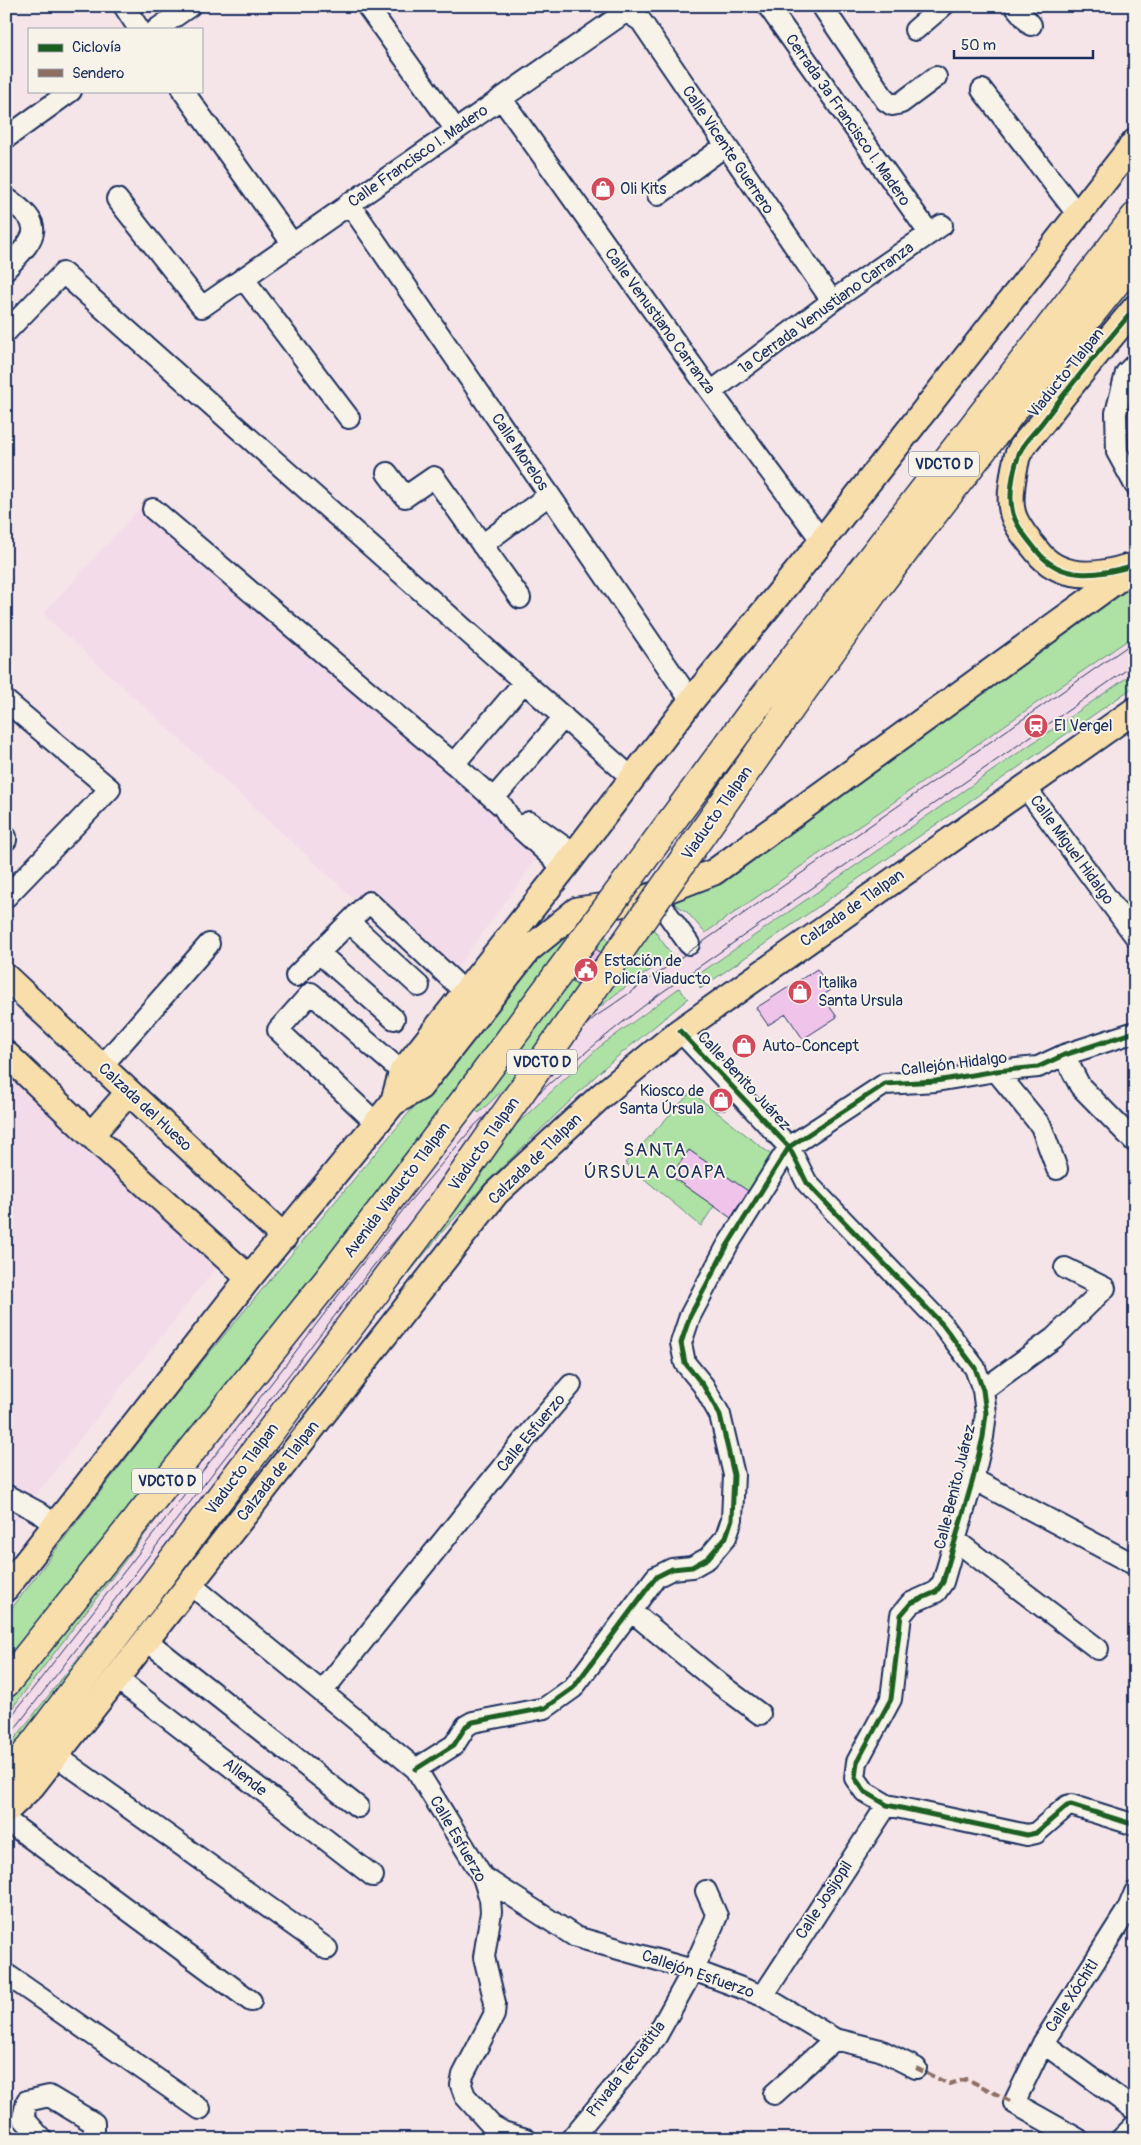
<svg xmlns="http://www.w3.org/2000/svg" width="1141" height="2145" font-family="Pangolin,sans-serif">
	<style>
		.built { fill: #f4dbe9 }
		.green { fill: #ade2a4; stroke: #648881 }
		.building { fill: #f0c4ea; stroke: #1b2f5e }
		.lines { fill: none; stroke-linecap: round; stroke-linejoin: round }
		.minor-casing { stroke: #1b2f5e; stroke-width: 24 }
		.major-casing { stroke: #1b2f5e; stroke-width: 29 }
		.highway-casing { stroke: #1b2f5e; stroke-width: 31 }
		.minor { stroke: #f7f3e8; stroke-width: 20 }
		.major { stroke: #f8deab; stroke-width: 25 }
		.highway { stroke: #f8deab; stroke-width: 28 }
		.tram { stroke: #1b2f5e; stroke-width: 1 }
		.highway-bridge-casing { stroke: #1b2f5e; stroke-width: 31; stroke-linecap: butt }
		.highway-bridge { stroke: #f8deab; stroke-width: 28 }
		.quiet { stroke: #8d6e63; stroke-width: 4; stroke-dasharray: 8 4; stroke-linecap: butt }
		.cycleway-casing { stroke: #f7f3e8; stroke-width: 8 }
		.cycleway { stroke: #1b5e20; stroke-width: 5 }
		.labels { text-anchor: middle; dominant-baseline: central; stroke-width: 4; stroke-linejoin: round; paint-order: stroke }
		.shield { fill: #f7f3e8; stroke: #5d6a87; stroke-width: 1 }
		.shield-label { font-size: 15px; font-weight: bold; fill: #1b2f5e }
		.street-label { font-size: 16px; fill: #1b2f5e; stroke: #f7f3e8 }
		.poi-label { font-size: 16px; fill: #1b2f5e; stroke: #f7f3e8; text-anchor: start }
		.quarter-label { font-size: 19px; letter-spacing: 1px; fill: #1b2f5e; stroke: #f7f3e8 }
	</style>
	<rect width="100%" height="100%" fill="#f5e5e9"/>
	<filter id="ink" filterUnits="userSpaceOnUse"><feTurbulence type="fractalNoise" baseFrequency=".02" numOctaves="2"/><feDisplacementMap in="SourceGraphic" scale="10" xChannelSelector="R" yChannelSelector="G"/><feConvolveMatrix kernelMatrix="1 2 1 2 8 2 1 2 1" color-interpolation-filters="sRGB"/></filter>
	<g filter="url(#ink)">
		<path class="built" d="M140,508L543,850L446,983L43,614Z
			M1135,635V672L647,1010L598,1048L472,1166L266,1416L6,1750V1716L274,1366L436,1158L483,1109L516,1077L617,993L829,848Z
			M6,1041L225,1256L6,1533Z"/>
		<path class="green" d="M1135,574V635L1090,666L705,933L687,912L669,900L685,897L706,888Z
			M1135,672V686L700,989L699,974Z
			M646,919L672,955L617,993L516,1077L479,1113L456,1094L6,1664V1616L70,1531L186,1381L541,954L570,929L589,920L617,948Z
			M679,988L688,999L606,1066L487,1182L443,1231L345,1353L472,1166L598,1048Z
			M691,1092L778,1160L753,1195L689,1150L671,1176L714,1206L701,1226L625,1163Z
			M274,1366L6,1716V1702L87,1599Z
			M135,1585L6,1759V1750Z"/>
		<path class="building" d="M596,949L600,952L577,985L572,982Z
			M817,969L831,990L822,996L837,1017L803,1039L786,1014L768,1025L756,1008Z
			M717,1091H720L731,1103L725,1110H717L710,1104L712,1096Z
			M689,1150L748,1191L731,1218L671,1176Z"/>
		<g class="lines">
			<defs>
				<path id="minor" d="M124,6L139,29
					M367,6L456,130
					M618,6L641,21L832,301
					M768,6L929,233
					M822,6L886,101L892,105L901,103L936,77
					M1015,6L1031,25
					M157,29L190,6
					M915,30L943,6
					M982,90L1078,215
					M183,91L292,243
					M501,98L711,392L822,541
					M6,138L71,91
					M658,195L725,146
					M6,198C49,227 35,237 6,269
					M117,199L202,307L634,6
					M349,203L691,701
					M243,278L349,418
					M6,332L63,273L632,778
					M1135,364L1126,373L1116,413L1117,452L1135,485
					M711,392L832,301L942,225
					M387,473L405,497L434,477L520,598
					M153,509L454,764
					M482,545L549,495
					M524,682L454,764L503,807L511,820L564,868
					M6,701L110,789L6,897
					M1026,788L1135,936
					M494,798L564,717
					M529,822L574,854
					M6,837V840
					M654,895L689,944
					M349,922L419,986
					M319,953L394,1019
					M296,976L369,902L465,992
					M680,1031L789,1147L807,1183L942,1324L975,1368L983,1390L986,1413L983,1437L973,1479L943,1582L936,1592L911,1603L901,1615L891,1699L857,1762L855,1778L865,1792L887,1805L1027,1835L1036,1833L1067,1806L1071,1805L1135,1825
					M1064,1055L1080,1086L1135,1142
					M102,1066L209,944
					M996,1071L1041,1126L1057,1169
					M376,1123L278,1030L311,993L402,1072
					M983,1390L1054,1338L1105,1288L1065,1268
					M973,1479L1135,1565
					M6,1495L38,1512L55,1525
					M955,1540L1098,1649
					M190,1584L416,1769L483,1877L490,1899L491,1912L484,1957L495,2003L494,2015L463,2075L461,2085L465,2096L491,2125L503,2132L526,2139
					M631,1611L721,1685L760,1714
					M146,1640L358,1807
					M116,1678L373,1876
					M322,1692L524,1440L571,1385
					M55,1755L327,1949
					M416,1769L454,1745L466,1726L473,1722L545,1708L573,1688L656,1577L672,1569L692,1567L708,1558L726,1537L732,1519L734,1475L720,1415L703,1385L685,1363L681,1343L690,1316L727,1246L789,1147L885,1084L936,1081L996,1071L1038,1067L1064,1055L1135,1032
					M6,1820L251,2001
					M483,1877L576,1937L693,1970L763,1996L835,2039L880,2050L916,2068
					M6,1974L200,2109
					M763,1996L887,1805
					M1043,2043L1135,2110
					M774,2094L835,2039
					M42,2139L23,2118L27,2101L49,2096L94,2123V2139
					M571,2139L656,2037L693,1970L717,1916L706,1891
					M1078,2139L1014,2103L1043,2043L1128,1909L1135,1892
					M1121,2139L1135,2125"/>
				<path id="major" d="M1128,567C1097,577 1059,580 1037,551C1028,540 1014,524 1012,510C1009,497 1014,469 1017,457C1021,445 1034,433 1042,423C1071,384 1103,346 1135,308
					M6,977L284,1237
					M6,1054L91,1135L249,1278
					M393,1103L402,1072L564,868L691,701L822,541L1135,142
					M91,1135L129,1092
					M6,1588L249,1278L393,1103L420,1087L528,950L577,910L636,902L714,872L1135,567
					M6,1811L32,1786L496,1193L601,1096L680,1031L1135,710"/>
				<path id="highway" d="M753,711L1135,217
					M779,724L877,587L1011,413L1135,259
					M6,1683L328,1280L465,1100
					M6,1785L13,1771L297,1396"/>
			</defs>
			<use href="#minor" class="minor-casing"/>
			<use href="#major" class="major-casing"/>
			<use href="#highway" class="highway-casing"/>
			<use href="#minor" class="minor"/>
			<use href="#major" class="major"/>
			<use href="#highway" class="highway"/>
			<path class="tram" d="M6,1723L287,1363L409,1202L475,1125L595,1017L1135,641
				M6,1740L374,1265C457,1164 556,1071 661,993L1135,664"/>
			<defs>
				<path id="highway-bridge" d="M465,1100L753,711
					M297,1396L443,1203L779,724"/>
			</defs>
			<use href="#highway-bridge" class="highway-bridge-casing"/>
			<use href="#highway-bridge" class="highway-bridge"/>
			<path class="quiet" d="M916,2068L949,2084L967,2079L1014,2103"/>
			<defs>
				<path id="cycleway" d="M1135,308C1103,346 1071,384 1042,423C1034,433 1021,445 1018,457C1013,471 1009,495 1012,509C1014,524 1028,540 1037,551C1062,583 1102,575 1135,565
					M680,1031L789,1147L807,1183L942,1324L975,1368L983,1390L986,1413L983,1437L973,1479L943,1582L936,1592L911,1603L901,1615L891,1699L857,1762L855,1778L865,1792L887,1805L1027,1835L1036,1833L1067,1806L1071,1805L1135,1825
					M416,1769L454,1745L466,1726L473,1722L545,1708L573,1688L656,1577L672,1569L692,1567L708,1558L726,1537L732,1519L734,1475L720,1415L703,1385L685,1363L681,1343L690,1316L727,1246L789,1147L885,1084L936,1081L996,1071L1038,1067L1064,1055L1135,1032"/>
			</defs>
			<use href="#cycleway" class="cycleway-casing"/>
			<use href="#cycleway" class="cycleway"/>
		</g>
	</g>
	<defs>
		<symbol id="shop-disc" viewBox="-11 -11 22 22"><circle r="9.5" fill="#d1495b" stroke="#f7f3e8"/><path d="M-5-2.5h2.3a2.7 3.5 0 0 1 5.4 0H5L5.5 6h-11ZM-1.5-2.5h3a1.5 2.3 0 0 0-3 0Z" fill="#fff"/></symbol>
		<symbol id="station-disc" viewBox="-11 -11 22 22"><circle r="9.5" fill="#d1495b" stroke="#f7f3e8"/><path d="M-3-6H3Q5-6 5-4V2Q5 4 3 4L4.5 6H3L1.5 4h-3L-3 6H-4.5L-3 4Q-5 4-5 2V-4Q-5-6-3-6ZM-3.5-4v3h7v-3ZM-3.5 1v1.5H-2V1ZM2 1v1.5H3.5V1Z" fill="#fff"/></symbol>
		<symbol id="civic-disc" viewBox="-11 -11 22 22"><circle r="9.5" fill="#d1495b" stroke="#f7f3e8"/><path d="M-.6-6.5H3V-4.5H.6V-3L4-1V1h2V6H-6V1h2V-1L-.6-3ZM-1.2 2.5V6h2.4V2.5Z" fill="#fff"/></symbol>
	</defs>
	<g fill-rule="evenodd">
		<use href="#shop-disc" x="589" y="175" width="28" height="28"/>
		<use href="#station-disc" x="1022" y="712" width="28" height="28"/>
		<use href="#civic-disc" x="572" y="956" width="28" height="28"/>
		<use href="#shop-disc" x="786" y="978" width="28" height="28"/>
		<use href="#shop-disc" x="730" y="1032" width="28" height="28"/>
		<use href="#shop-disc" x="707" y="1086" width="28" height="28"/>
	</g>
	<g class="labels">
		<g class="shield">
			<rect x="909" y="451.5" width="70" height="25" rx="4"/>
			<rect x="507" y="1049.5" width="70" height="25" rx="4"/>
			<rect x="132" y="1468.5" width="70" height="25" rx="4"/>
		</g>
		<g class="shield-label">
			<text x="944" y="464">VDCTO D</text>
			<text x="542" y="1062">VDCTO D</text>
			<text x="167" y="1481">VDCTO D</text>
		</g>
		<g class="street-label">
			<text transform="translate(848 120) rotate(55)">Cerrada 3ª Francisco I. Madero</text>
			<text transform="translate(728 150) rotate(56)">Calle Vicente Guerrero</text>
			<text transform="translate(418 156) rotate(-35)">Calle Francisco I. Madero</text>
			<text transform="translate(826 308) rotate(-36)">1ª Cerrada Venustiano Carranza</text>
			<text transform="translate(660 321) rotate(54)">Calle Venustiano Carranza</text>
			<text transform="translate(1066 373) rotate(-51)">Viaducto Tlalpan</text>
			<text transform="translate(520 452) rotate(56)">Calle Morelos</text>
			<text transform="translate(717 813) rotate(-55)">Viaducto Tlalpan</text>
			<text transform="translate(1072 850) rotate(54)">Calle Miguel Hidalgo</text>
			<text transform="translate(852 908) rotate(-35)">Calzada de Tlalpan</text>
			<text transform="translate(954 1064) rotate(-7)">Callejón Hidalgo</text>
			<text transform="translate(744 1081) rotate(47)">Calle Benito Juárez</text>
			<text transform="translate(145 1107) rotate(43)">Calzada del Hueso</text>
			<text transform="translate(484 1144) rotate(-55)">Viaducto Tlalpan</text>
			<text transform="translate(535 1159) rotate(-44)">Calzada de Tlalpan</text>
			<text transform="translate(397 1190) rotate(-53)">Avenida Viaducto Tlalpan</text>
			<text transform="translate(531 1433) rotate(-50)">Calle Esfuerzo</text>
			<text transform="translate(242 1469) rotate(-53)">Viaducto Tlalpan</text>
			<text transform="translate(278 1471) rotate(-52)">Calzada de Tlalpan</text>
			<text transform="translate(955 1487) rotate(-76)">Calle Benito Juárez</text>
			<text transform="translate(245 1777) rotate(38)">Allende</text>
			<text transform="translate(458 1839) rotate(60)">Calle Esfuerzo</text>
			<text transform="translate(824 1900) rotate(-57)">Calle Josijopil</text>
			<text transform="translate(698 1974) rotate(19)">Callejón Esfuerzo</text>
			<text transform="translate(1072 1996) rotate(-57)">Calle Xóchitl</text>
			<text transform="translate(626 2069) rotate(-52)">Privada Tecuatitla</text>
		</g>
		<g class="poi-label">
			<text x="620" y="189">Oli Kits</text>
			<text x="1054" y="726">El Vergel</text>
			<text x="604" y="961">Estación de<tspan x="604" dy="18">Policía Viaducto</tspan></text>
			<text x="818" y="983">Italika<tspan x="818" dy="18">Santa Ursula</tspan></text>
			<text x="762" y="1046">Auto-Concept</text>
			<text x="704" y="1091" text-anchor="end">Kiosco de<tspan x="704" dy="18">Santa Úrsula</tspan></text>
		</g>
		<g class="quarter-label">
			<text x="655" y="1150">SANTA<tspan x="655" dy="22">ÚRSULA COAPA</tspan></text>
		</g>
	</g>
	<rect width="1141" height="2145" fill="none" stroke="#f7f3e8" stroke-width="25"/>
	<rect x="12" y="12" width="1116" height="2120" fill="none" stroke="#1b2f5e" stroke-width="2" filter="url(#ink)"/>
	<rect x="28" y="28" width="175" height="65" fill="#f7f3e8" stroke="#9fa5b1"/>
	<rect x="38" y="44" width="25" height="8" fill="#1b5e20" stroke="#9fa5b1"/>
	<text x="72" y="52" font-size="15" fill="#1b2f5e">Ciclovía</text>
	<rect x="38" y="69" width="25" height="8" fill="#8d6e63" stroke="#9fa5b1"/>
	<text x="72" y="78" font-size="15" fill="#1b2f5e">Sendero</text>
	<path d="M954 50v8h139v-8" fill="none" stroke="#1b2f5e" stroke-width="2.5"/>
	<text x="961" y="50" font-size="15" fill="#1b2f5e" stroke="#f7f3e8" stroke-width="4" paint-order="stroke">50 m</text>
</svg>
